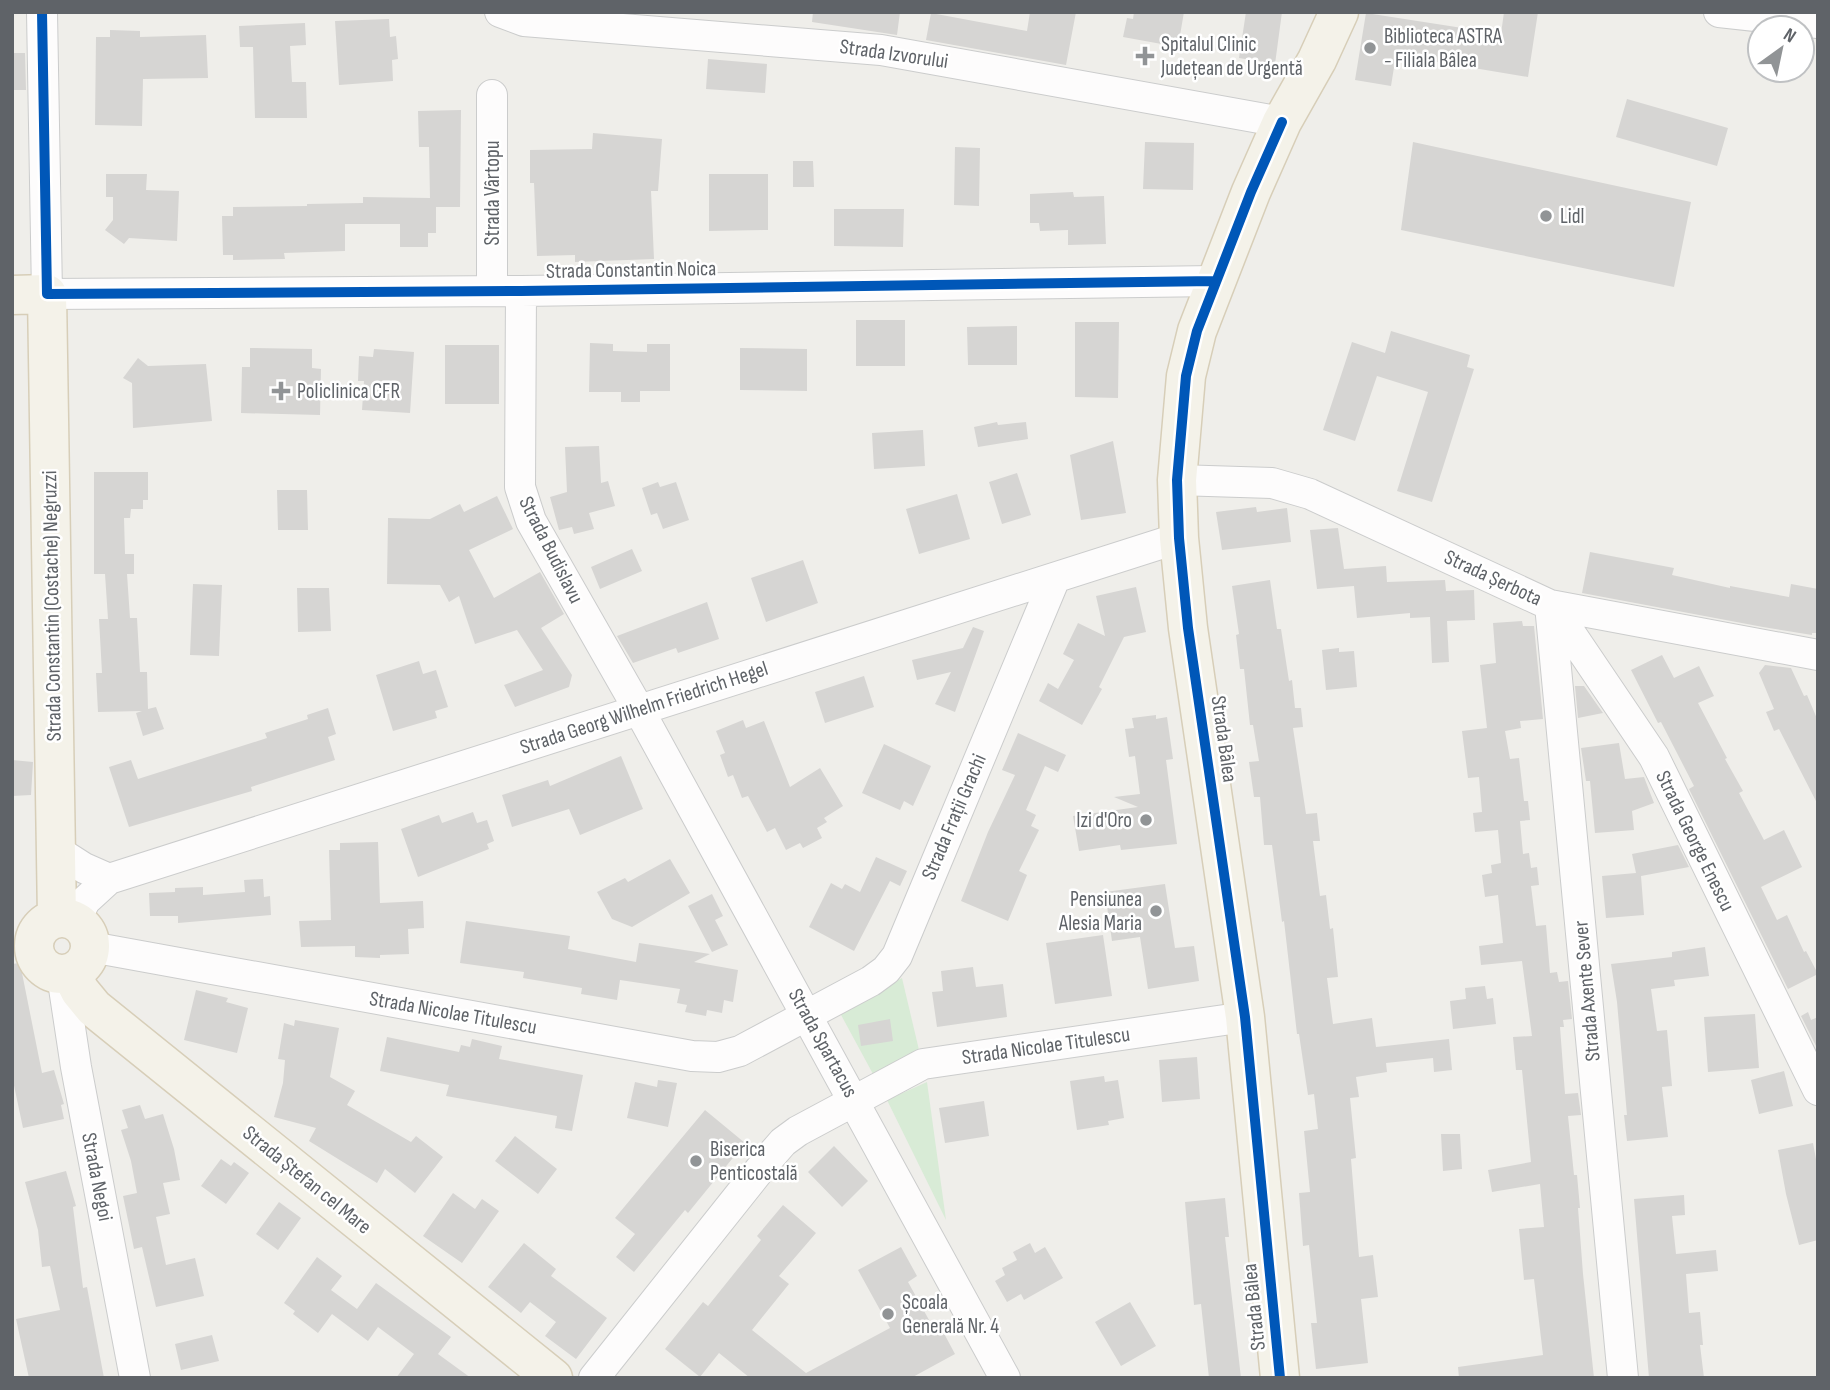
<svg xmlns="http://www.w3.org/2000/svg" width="1830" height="1390" font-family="'Sofia Sans Condensed',sans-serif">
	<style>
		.green { fill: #d8ebd6 }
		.building { fill: #d6d5d3 }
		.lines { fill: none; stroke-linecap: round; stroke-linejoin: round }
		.minor-casing { stroke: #cbcccc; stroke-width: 32 }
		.major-casing { stroke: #d7ceb8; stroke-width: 41 }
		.minor { stroke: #fdfcfc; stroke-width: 30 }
		.major { stroke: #f4f2e9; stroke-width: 38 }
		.cycleway-casing { stroke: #fff; stroke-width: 15 }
		.cycleway { stroke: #0057b8; stroke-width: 10 }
		.poi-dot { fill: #919496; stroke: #fff; stroke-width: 2.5 }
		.labels { text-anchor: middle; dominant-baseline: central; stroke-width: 5; stroke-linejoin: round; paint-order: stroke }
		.poi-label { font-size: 21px; fill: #5f6368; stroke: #fff; text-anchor: start }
		.street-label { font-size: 21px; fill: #5f6368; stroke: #fff }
	</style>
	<rect width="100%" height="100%" fill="#efeeea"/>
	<path class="green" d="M902,978L919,1050L873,1074L840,1013Z
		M927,1082L946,1220L887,1100Z"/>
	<path class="building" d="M813,12H900L897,35L812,22Z
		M1030,12H1076L1066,65L926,40L931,13L1027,31Z
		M1134,12H1184L1178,47L1123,37L1127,18L1133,19Z
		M1246,12H1282L1275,64L1239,58Z
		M1504,12H1538L1528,77L1396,55L1391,86L1355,80L1366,13L1501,34Z
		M389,19L390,37L396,36L398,59L392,60L393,81L339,85L335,21Z
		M305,23L306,45L290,46L292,82H306L307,118H255L253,47H240L239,26Z
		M110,30L140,31V37L206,35L208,78L143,79L142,126L95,125L96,37H110Z
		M12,53H25L26,90H12Z
		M708,59L767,64L765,93L706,89Z
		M1627,99L1728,128L1717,166L1616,137Z
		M461,110L460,207H436V233H428V247H400V224H345V251L284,253L285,259L233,260V255H223L222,216H233V207L307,206V204L363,203V197L430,198L429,147H419L418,111Z
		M593,133L662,139L658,191H651L654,259L575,262V255L537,256L534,183H530V150L592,149Z
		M1145,142L1194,143L1193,190L1143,189Z
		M1413,142L1691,202L1674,287L1401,230Z
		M955,147L980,148L979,206L954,205Z
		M793,161H813L814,187H793Z
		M106,174H147L146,190L179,191L177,241L129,238L124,244L105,230L113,220V197H106Z
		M709,174H768V230L709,231Z
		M1073,192L1074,197L1104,196L1106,244L1068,245V230L1040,231L1039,223H1030V194Z
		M834,209H904L903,247L834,246Z
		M856,320H905V366H856Z
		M1075,322H1119L1118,398L1075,397Z
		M1017,326V365H968L967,327Z
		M1391,331L1470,355L1467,367L1474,369L1432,502L1397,491L1428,392L1377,376L1355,441L1323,430L1352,342L1385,353Z
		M590,343L613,344V351L647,352V344H670V391H640V402H621V392H589Z
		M445,345H499V404H445Z
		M250,348L312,349V368L321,369L320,415L241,413L242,367H250Z
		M740,348L807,349V391L740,390Z
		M374,349L414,352L410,413L362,410L364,381H358L359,356L373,357Z
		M138,358L148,366L206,364L212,421L133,428L132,383L123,378Z
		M997,422L998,425L1026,422L1028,439L978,447L974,427Z
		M923,430L925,466L874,469L872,433Z
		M1113,441L1126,513L1081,520L1070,455Z
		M599,446L601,483L608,481L615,506L589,513L594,529L574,534L572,527L559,530L550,497L567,492L565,447Z
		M94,472H148V500H143V509H131L130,518H124L125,554H134V574H127L130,618H137L140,672H147L148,709L156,707L164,729L143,736L136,713L142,711L98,712L96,673H102L99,619H108L105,574H94Z
		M1017,473L1031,515L1002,524L989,482Z
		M658,482L660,487L676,482L689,520L663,529L657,513L651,515L642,488Z
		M277,490H307L308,530H278Z
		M957,494L970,539L919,554L906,509Z
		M497,496L513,529L469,550L494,598L540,572L564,614L541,628L572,675L569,687L515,707L504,685L543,670L517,630L475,644L459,596L449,602L440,585L387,584L388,518L430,519L460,504L464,512Z
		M1256,507L1257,512L1287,508L1291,542L1222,550L1216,512Z
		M1338,528L1344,569L1386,566L1387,582L1445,580L1446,591L1474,590L1475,620L1447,621L1449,662L1432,663L1430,617L1410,618V613L1357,618L1354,586L1317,589L1310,530Z
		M632,549L642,571L600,589L591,567Z
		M1590,552L1674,568L1672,575L1730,588V586L1789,597L1791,584L1818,589V633H1812V635L1763,627L1582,593Z
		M803,560L818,603L766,622L751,578Z
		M1270,580L1277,629H1281L1289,681L1292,680L1295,708H1301L1303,727L1293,728L1306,814L1317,813L1320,841H1313L1320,896L1326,895L1330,929L1333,928L1338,977L1327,978L1333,1024L1372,1018L1376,1047L1449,1039L1452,1070L1434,1072L1433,1058L1386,1063L1387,1072L1356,1077L1359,1097L1350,1098L1356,1158L1351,1159L1359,1257L1373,1255L1378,1297L1361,1299L1368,1363L1316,1369L1311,1323H1317L1309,1245L1303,1246L1299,1193L1310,1192L1304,1131L1318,1129L1314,1094L1308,1095L1299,1034H1297L1284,921L1282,922L1272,845H1264L1260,797H1254L1249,762L1259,761L1253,725H1250L1244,669H1240L1236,635L1239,634L1232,586Z
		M193,584L222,585L219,656L190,655Z
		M1136,587L1146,632L1124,637L1099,687L1102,689L1082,725L1039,701L1048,683L1058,689L1074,660L1063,654L1078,623L1105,636L1096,596Z
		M297,588H329L331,631L298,632Z
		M707,602L719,639L678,653L676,648L633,663L617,636Z
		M1522,621L1523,626H1534L1543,719L1520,721L1521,728L1505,731L1510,759L1519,758L1524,801H1528L1530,820L1520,821L1523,854L1529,853L1531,868L1537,867L1539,885L1531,886L1536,926L1546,925L1550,973L1557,972L1559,982L1568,981L1572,1019L1563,1020L1564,1027H1560L1565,1094L1578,1093L1581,1115L1568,1116L1574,1175H1577L1580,1208H1578L1583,1274L1594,1378H1459L1458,1367L1543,1355L1534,1279L1524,1280L1519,1229L1544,1227L1540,1184L1492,1192L1488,1170L1531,1162L1522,1070H1516L1513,1037L1532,1036L1522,961L1481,965L1479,946L1503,943L1498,895L1485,897L1482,875L1492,873L1491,865L1501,863L1498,830L1475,832L1473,813L1482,812L1479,777L1468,778L1462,731L1487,728L1480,665L1496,663L1493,623Z
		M973,627L984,631L955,712L935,704L951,672L917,680L912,660L963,648Z
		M1339,648V652L1354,651L1357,687L1326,690L1322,650Z
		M1662,655L1674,678L1699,666L1714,696L1698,703L1727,758L1725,759L1743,791L1739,793L1764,840L1784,830L1802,867L1761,887L1777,920L1787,915L1804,952L1806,951L1818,974L1788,989L1689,789L1694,786L1661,722L1658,723L1631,670Z
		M419,661L423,674L436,670L448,707L435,711L437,718L393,731L376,675Z
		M1765,665L1791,668L1804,696L1807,695L1818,721V805L1779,729L1774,731L1766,712L1774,709L1759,673Z
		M864,676L874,707L825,723L815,692Z
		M1575,686H1584L1603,713L1578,718Z
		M328,708L336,734L328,737L335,760L251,787L252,791L129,827L109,767L131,760L138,779L267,738L265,733L308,719L307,715Z
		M1156,715V719L1167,717L1173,759L1166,760L1177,844L1121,850L1120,845L1079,851L1073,816L1138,807L1114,797L1140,794L1135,756L1129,757L1125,729L1134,728L1132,718Z
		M743,720L746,728L764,721L790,787L820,768L843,806L824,818L827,822L817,828L822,838L803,848L800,843L786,850L775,828L767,832L748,796L742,798L733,775L728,777L720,755L725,753L716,731Z
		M1018,733L1066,755L1058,772L1045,766L1026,810L1036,815L1031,826L1039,830L1019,871L1027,875L1008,921L961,901L988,832L1015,775L1002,770Z
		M1619,743L1625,779L1644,777L1654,803L1632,811L1634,830L1595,833L1590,781H1586L1581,748Z
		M884,744L931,766L913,806L904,801L900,810L862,793Z
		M621,756L643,809L580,835L569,809L512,827L502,795L548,780L550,786Z
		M12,760L33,762L31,795L12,796Z
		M473,812L477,823L487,820L494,841L487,844L489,849L418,877L401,829L439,815L442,823Z
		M378,842L380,903L423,901L424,928L408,929L409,954L380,955V958L355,957V946L301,947L299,921L331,920L329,850H340V843Z
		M1678,845L1689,867L1641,876L1644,915L1606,918L1602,876L1636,873L1632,854Z
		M876,857L907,871L900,886L890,881L854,951L809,927L831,883L842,889L845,884L860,892Z
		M670,859L690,893L632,927L612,919L597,892L625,878L628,882Z
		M263,879L264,897L270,896L271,915L178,923V916H150L149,893L175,892V888L203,887V895L245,892L244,880Z
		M1165,884L1175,948L1194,946L1199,981L1148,989L1140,937L1112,941L1105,892Z
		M712,894L723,916L715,920L728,945L712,952L688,906Z
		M466,921L570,936L568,949L636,962L639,943L710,954L694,962L738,970L733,1002L724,1000L722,1013L707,1010L706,1016L685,1012L687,1005L677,1003L680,989L620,980L617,1000L581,994L582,988L523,978L524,972L460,963Z
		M1103,935L1112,996L1055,1004L1046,943Z
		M1705,947L1709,976L1674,980L1675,986L1651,989L1657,1031L1667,1030L1672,1086L1662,1087L1668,1137L1627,1141L1624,1115H1627L1617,1002L1611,964L1672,957V952Z
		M20,963L42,1073L54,1070L64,1104L61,1105L64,1119L23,1128L12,1076V964Z
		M973,967L976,987L1003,984L1007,1017L937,1027L932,992L943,991L941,971Z
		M1485,986L1487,999L1493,998L1496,1024L1453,1029L1450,1001L1466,999L1465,988Z
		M196,990L228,998L226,1002L248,1008L237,1053L184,1040Z
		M1808,1012L1811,1020L1818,1017V1050L1801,1016Z
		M1755,1014L1759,1068L1708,1072L1704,1017Z
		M890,1019L893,1041L861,1046L858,1025Z
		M295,1020L339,1028L330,1077L355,1091L347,1105L411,1142L416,1136L443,1157L415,1193L385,1169L377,1183L309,1141L316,1128L274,1117L283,1083L285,1060L278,1059L284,1023L294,1026Z
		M387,1037L459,1052L461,1045L470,1047L472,1039L502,1046L499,1059L583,1075L572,1131L555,1128L557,1116L446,1096L449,1085L380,1071Z
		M1197,1057L1200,1099L1162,1102L1159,1060Z
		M1784,1071L1793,1106L1759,1114L1751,1080Z
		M1104,1076L1105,1082L1118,1080L1124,1118L1108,1121L1109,1125L1077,1130L1070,1081Z
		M658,1080L677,1083L668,1127L627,1118L635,1082L657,1087Z
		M984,1101L989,1136L945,1143L939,1108Z
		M140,1105L145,1119L163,1114L174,1149L180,1180L163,1183L170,1214L156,1217L166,1265L195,1258L204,1296L156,1307L142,1247L134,1249L123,1196L137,1193L131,1161L121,1130L128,1128L122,1110Z
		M705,1110L745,1143L688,1213L685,1210L634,1272L616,1257L635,1234L615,1218Z
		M1441,1134H1460L1462,1169L1443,1171Z
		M515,1136L557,1169L538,1194L495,1161Z
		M1813,1143L1818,1170V1240L1799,1245L1786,1194L1778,1150Z
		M834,1146L868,1181L842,1207L808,1172Z
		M221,1159L231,1166L234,1162L249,1173L226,1204L201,1186Z
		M66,1171L76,1206L73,1207L83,1288L87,1287L104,1378H29L16,1319L60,1310L50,1266L42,1267L38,1230L25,1182Z
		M453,1193L475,1209L482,1199L499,1211L462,1263L423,1236Z
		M1684,1195L1685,1215L1672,1216L1676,1254L1716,1250L1718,1271L1686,1274L1689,1313L1700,1312L1703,1345H1700L1704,1378H1649L1634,1199Z
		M1225,1198L1229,1237H1225L1241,1378H1209L1201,1304L1194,1305L1185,1202Z
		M279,1202L301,1218L278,1250L256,1234Z
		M783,1205L816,1233L779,1276L789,1284L752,1330L806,1373L890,1328L858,1270L901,1247L917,1276L908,1282L934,1329L940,1326L955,1354L911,1378H750L719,1353L700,1377L665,1349L703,1302L708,1306L761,1240L757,1236Z
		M524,1243L556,1269L551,1276L607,1318L576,1359L545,1336L556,1322L530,1302L521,1313L488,1287Z
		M1030,1243L1035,1253L1045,1247L1063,1278L1024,1300L1021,1294L1007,1302L995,1281L1005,1275L1002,1268L1017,1260L1013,1252Z
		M317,1257L342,1276L331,1290L357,1309L376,1283L451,1337L438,1354L471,1378H396L414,1354L378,1327L368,1341L332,1314L318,1333L293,1314L295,1311L284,1303Z
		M1130,1302L1156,1346L1121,1366L1095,1322Z
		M212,1335L219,1361L181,1370L175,1344Z"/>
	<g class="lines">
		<defs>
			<path id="minor" d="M42,12L47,294L521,291L1215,281
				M500,12L524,21L881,50L1282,122
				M1719,12L1818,23
				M492,291V95
				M521,291L520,487L531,521L639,710L1005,1378
				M1177,480L1272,483L1310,494L1550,605L1818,655
				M1550,605L1623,1378
				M1552,606L1654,757L1818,1090
				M56,850L84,868L109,879
				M75,921L85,901L109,879L1179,538
				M91,947L692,1056L718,1057L740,1051L871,981L886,970L897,956L1055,578
				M62,975L76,1067L135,1378
				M594,1378L769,1158L783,1142L798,1131L923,1064L1245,1017"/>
			<path id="major" d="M12,295L47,294L57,918
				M34 946a28 28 0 1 1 56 0a28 28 0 1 1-56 0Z
				M71,973L80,991L94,1008L553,1378
				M1280,1378L1245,1017L1188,628L1179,538L1177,480L1186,376L1197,331L1251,192L1282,122L1317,60L1339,12"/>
		</defs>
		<use href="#minor" class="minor-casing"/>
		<use href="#major" class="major-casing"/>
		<use href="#minor" class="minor"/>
		<use href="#major" class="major"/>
		<defs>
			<path id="cycleway" d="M42,12L47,294L521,291L1215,281
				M1280,1378L1245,1017L1188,628L1179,538L1177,480L1186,376L1197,331L1251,192L1282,122"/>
		</defs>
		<use href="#cycleway" class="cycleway-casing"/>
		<use href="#cycleway" class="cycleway"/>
	</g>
	<g class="poi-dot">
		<circle cx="1370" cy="48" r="7"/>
		<path d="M1141.5 45.5h7v7h7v7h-7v7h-7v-7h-7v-7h7z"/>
		<circle cx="1546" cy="216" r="7"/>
		<path d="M277.5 380.5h7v7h7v7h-7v7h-7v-7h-7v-7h7z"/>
		<circle cx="1146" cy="820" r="7"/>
		<circle cx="1156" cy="911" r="7"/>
		<circle cx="696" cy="1161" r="7"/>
		<circle cx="888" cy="1314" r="7"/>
	</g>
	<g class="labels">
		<g class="poi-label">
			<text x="1384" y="36">Biblioteca ASTRA<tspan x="1384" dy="24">- Filiala Bâlea</tspan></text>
			<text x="1161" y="44">Spitalul Clinic<tspan x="1161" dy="24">Județean de Urgentă</tspan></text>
			<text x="1560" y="216">Lidl</text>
			<text x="297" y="391">Policlinica CFR</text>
			<text x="1132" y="820" text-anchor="end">Izi d'Oro</text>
			<text x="1142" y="899" text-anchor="end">Pensiunea<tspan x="1142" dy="24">Alesia Maria</tspan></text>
			<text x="710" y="1149">Biserica<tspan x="710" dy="24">Penticostală</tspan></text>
			<text x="902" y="1302">Școala<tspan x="902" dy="24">Generală Nr. 4</tspan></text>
		</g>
		<g class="street-label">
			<text transform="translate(894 54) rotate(8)">Strada Izvorului</text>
			<text transform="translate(492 193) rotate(-90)">Strada Vârtopu</text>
			<text transform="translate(631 270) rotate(-1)">Strada Constantin Noica</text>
			<text transform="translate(551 550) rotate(63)">Strada Budislavu</text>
			<text transform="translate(1493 578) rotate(25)">Strada Șerbota</text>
			<text transform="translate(52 606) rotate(-91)">Strada Constantin (Costache) Negruzzi</text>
			<text transform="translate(644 708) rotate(-18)">Strada Georg Wilhelm Friedrich Hegel</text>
			<text transform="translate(1224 739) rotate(82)">Strada Bâlea</text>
			<text transform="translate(954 817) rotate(-67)">Strada Frații Grachi</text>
			<text transform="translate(1695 841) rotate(64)">Strada George Enescu</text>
			<text transform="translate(1587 991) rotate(-95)">Strada Axente Sever</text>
			<text transform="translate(453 1013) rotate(10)">Strada Nicolae Titulescu</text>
			<text transform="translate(823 1043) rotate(61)">Strada Spartacus</text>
			<text transform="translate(1046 1046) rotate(-8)">Strada Nicolae Titulescu</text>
			<text transform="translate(97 1177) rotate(79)">Strada Negoi</text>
			<text transform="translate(307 1180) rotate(39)">Strada Ștefan cel Mare</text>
			<text transform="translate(1254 1307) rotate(-96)">Strada Bâlea</text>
		</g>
	</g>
	<rect width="1830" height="1390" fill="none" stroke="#5f6368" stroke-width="28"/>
	<g transform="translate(1781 49) rotate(33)"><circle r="33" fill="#ffffff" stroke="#bfc1c3" stroke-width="2"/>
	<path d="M0-5L12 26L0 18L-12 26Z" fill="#919496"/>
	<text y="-10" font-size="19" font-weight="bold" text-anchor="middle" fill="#5f6368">N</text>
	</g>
</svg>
